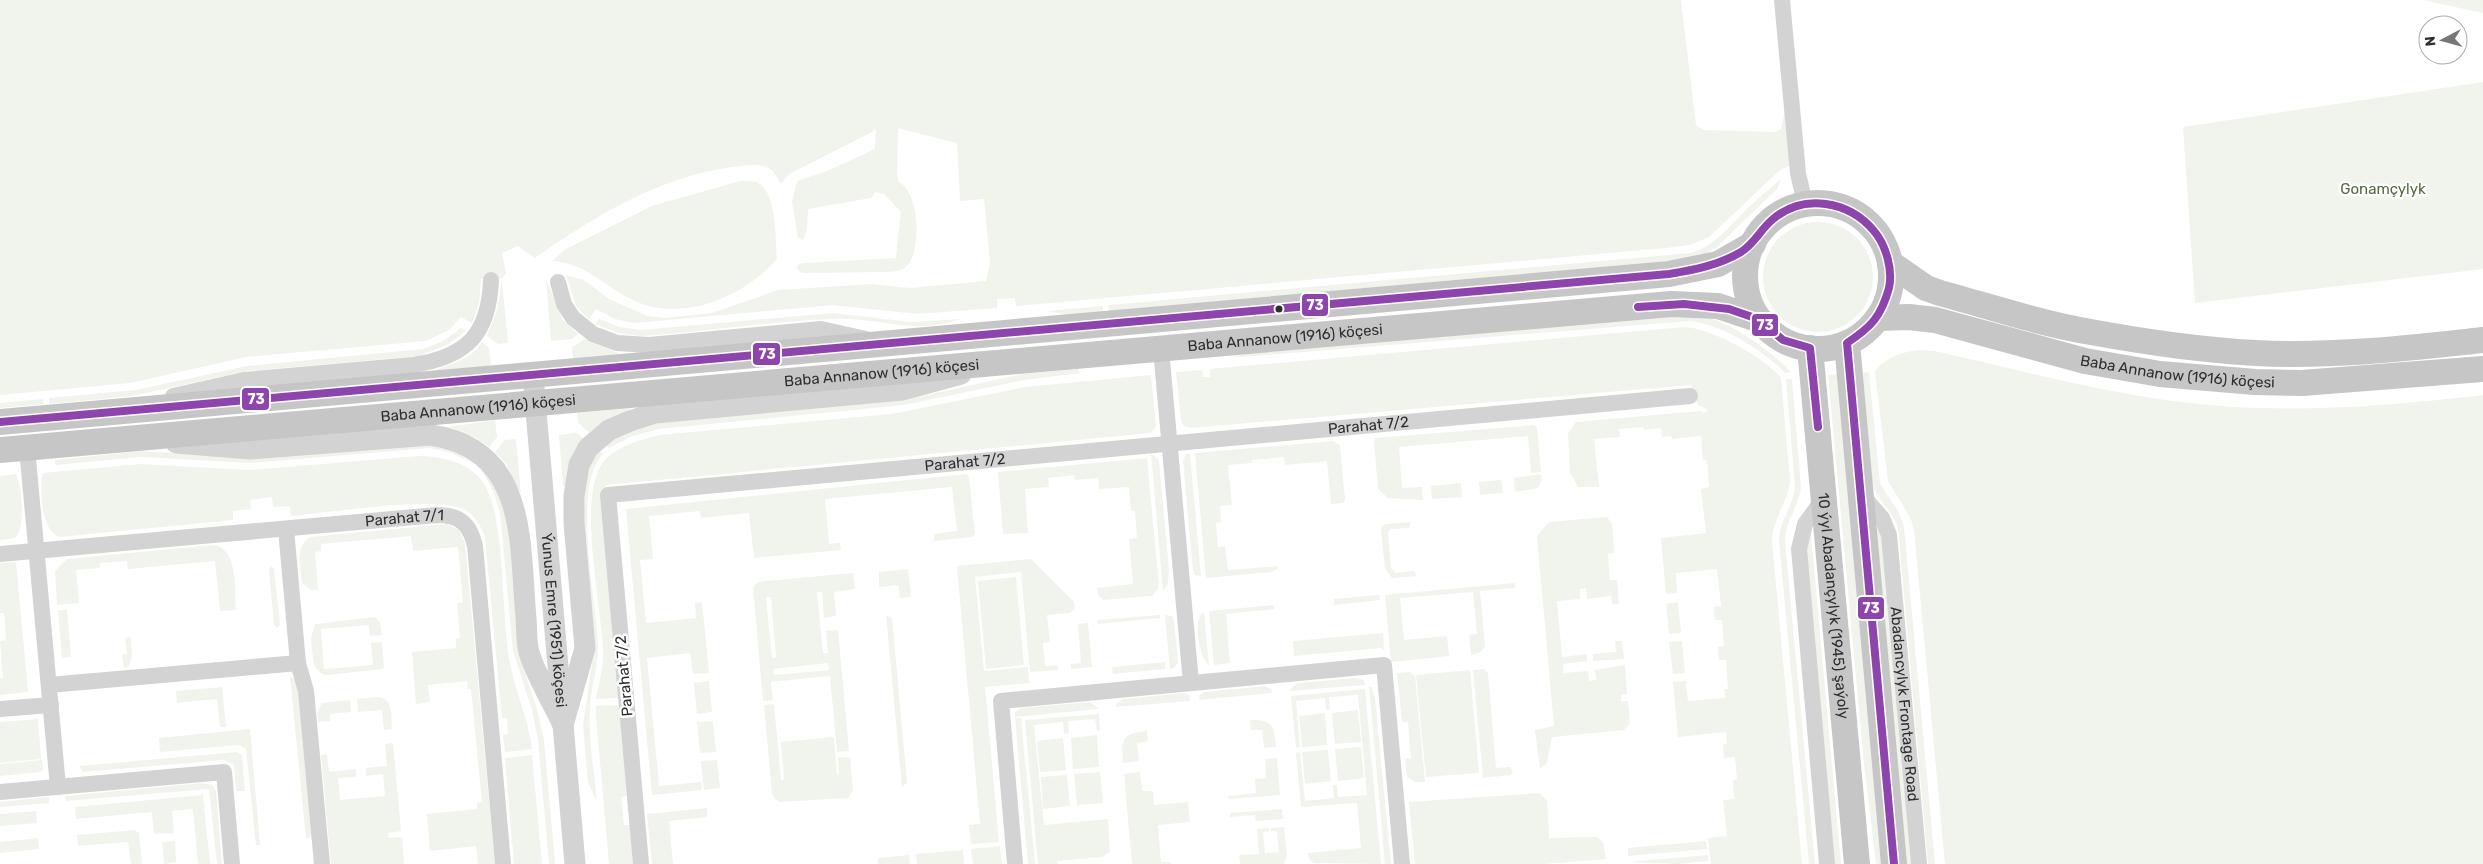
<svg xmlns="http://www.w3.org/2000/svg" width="2483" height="864" font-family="Rubik,sans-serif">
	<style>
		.green { fill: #f1f4ec; fill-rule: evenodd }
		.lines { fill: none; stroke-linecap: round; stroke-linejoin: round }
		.minor { stroke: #d3d3d3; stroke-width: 16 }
		.tertiary { stroke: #d3d3d3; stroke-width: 21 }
		.primary { stroke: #c6c6c6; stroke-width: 26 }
		.bus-1-casing { stroke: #fff; stroke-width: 11 }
		.bus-1 { stroke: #8e44ad; stroke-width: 8 }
		.bus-dot { fill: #2e2e2e; stroke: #fff; stroke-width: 2 }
		.labels { text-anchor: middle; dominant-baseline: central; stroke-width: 5; stroke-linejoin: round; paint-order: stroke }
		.park-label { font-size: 15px; fill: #54683e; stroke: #fff }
		.street-label { font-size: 15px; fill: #2e2e2e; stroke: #fff }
		.line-badge { stroke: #fff; stroke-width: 2 }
		.badge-label { font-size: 14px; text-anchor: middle; font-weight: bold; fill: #fff }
	</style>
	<rect width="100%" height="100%" fill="#fff"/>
	<path class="green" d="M0,0H1681L1696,125L1704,130L1776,132L1781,129L1785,111L1792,165L1780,170L1709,237L1690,245L1666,248L1016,306L1015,298L997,299V308L917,314L833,305L634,323L615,319L596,309L589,319L576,306L566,275L584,280L609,299L647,316L666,318L712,313L778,290L872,284L910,288L986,281L990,263L984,199L960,201L957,143L898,128L897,177L899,182C920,193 922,252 906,267C901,272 894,271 887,272L802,273L797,269L798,265L802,263L896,258L901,212L884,194L875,192L871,198L808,209L807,230L803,240L798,238L792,202L797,181L827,171L875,149L876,130L789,174L781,184C778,180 774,171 770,169C759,162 744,166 732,167C659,177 595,216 535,258L518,246L502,253L506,273L502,278L481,279L479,303L472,323L461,317L449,330L426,341L246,357L130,383L0,395Z
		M2425,0H2483V13L2427,1Z
		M2483,82V269L2195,303L2183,127Z
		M1781,179L1777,189L1716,248L1701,256L1668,261L1109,311L1108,305L1691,253C1717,245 1730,225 1749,207C1759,197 1770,189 1781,179Z
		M740,181C745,181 751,181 756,182C778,190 775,240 777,259C744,297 681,324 633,300C605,287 584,262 552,261L564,250L652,206Z
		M1763 277a55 55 0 1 1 110 0a55 55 0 1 1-110 0Z
		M546,279L563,320L578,334L572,339L551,341Z
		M502,281L508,343L498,344L487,336L497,310Z
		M1103,306V312L1068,315L1047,311Z
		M833,313L911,322L962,319C911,336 882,317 834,319C769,321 705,332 641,336L618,333L596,324L599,319L619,327L641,330Z
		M1674,316C1685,316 1699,315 1710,318C1734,325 1774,353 1791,372L1785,373C1765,351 1719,323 1689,321L1228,358L1245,354Z
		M1684,327C1711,328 1765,357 1781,378L1790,481C1788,503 1772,519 1772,542L1802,864H1711L1708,838L1727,836L1723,800L1734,799L1733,780L1737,779L1735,757L1724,758L1723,744H1727L1726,732L1678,737L1673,682L1686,681L1688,701L1725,698L1724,689H1728L1726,660H1719L1718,647L1724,646L1722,620H1715L1714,607L1721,606L1717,569L1676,573L1677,593L1666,594L1661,538L1706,533L1701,489L1709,487L1707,460H1703L1701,436L1672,439L1671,436L1662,437L1661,428L1644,430L1643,427L1619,429L1620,437L1594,439L1599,487H1578L1570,473L1568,433L1576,422L1700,411L1706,413L1708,409L1698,405L1691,385L1190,428L1184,426L1181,421L1176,372L1202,370L1203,377H1210V369Z
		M461,328L466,331L447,345L419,356L247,371L132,396L49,404V398L136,390L247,366L423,349L445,340Z
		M585,339L618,353V355L573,359L572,347Z
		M482,342L489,348L491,366L432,371C451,364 471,360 482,342Z
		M1921,350L1935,351C2014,369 2092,390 2173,401C2276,415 2380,407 2483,395V864H1945L1914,530L1910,517L1888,481L1875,371C1885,357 1905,351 1921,350Z
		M1078,369L1080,373L1024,380L904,405L659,429L630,437L609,448L604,444L617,436L658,423L913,398L1023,374Z
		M1869,372L1880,484L1898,511L1904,527L1935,864H1928L1898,528C1893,511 1878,502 1873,485C1866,453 1866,406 1863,373Z
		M1838,374L1882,864H1876L1864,764L1828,375Z
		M1151,375L1156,426L1151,433L606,485L601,494L619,698L596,699C599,683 604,666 603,650C601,605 579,504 600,467C612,447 639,440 660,435L892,414L1025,387Z
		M1786,379H1792L1801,487C1799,507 1785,521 1785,541L1815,864H1809L1779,541C1779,521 1793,507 1795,487Z
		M43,399L44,404L0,408V403Z
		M632,408L590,433L578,423L577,413Z
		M495,420L497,437L489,447L476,438L442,428Z
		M1534,425L1537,428L1541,472L1531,473L1528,436L1399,447L1402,488L1422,487L1423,500L1388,498L1378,489L1374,441L1375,438Z
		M577,433L584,439L566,486H563L559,435Z
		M516,439L521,494L506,464L495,452L505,440Z
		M1333,441L1340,445L1345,500L1343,503L1331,504L1327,461L1285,465L1284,457L1252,460V463L1228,465L1232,505L1220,506L1221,522L1216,523L1218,547L1225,546L1228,570L1278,566V568L1272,572L1206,578L1195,453Z
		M409,443L445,445L476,465L452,453L430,448L250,463L141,457L55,465V460L141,451L240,457Z
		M598,450L603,454C571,487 597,601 598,647C598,667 591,687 590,707C588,738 594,770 597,801L588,783L583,725L594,649L583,527L587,470Z
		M1151,454L1159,460L1169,570L1168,584L1163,591Z
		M1186,454H1190L1201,576L1195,575L1193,571L1183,461Z
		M418,456C440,456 469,462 483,482C506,517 501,613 509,658C514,689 528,717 532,749L505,752L503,735L508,734L507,718H502L485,538C483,529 475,516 466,510C440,495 326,513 291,516L290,506L273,507L272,497L250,500L251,509L233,511V520L60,537C41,532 39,489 43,473L141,464L250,470Z
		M1147,458L1159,587L1152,596L1103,600L1098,595L1097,588L1133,584L1129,539L1137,538L1135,511H1131L1129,487L1099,489L1098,478L1075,480L1074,475L1048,478L1049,487L1025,489L1028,533L1003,534L998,472Z
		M482,470L496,482L508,527L523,667L537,709L544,740L555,864H549L538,740L532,710L513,651L500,513L494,493Z
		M16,474C22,487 26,528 15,538L0,540V476Z
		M966,474L969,477L975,534L972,537L934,541V534L957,531L952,487L825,499L829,544L840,543L841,550L754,558L749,513L701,518L700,511L649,516L653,559L640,560L646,623L696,618L695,603L702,602L709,673L693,674L690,653L647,658L659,786L701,782L702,790L652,795L626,509Z
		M1541,474L1542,480L1538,488L1515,492L1514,478Z
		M1501,480L1503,493L1480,495L1479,482Z
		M1461,483L1462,497L1432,499L1431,486Z
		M1607,517L1612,523L1614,553L1608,554L1610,580H1617L1619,604H1612L1611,596L1587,599L1586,588L1580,589V599L1557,601L1562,657L1587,654V661L1563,664V673L1588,671L1589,681L1596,680L1595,670L1625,665L1627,694L1621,695V701H1628L1630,723L1624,730L1552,737L1547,763L1540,769L1535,730L1554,726L1537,536L1549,522Z
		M1411,522L1409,528L1390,529L1388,533L1391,568L1396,573L1414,571L1417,576L1392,578L1385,569L1381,528L1385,524Z
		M447,524L459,530L465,543L495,864H478L476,846L430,851L427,814L477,809V803L482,802L471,689H468L467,681L428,685L430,702L416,704L412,652L456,648V639L460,638L457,603L463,602L458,547L413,551L411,536L321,544V551L315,552L318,590H311L302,583C301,566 294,548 310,537Z
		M1875,525L1880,531L1882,540L1911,864H1906Z
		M1811,534L1841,864H1834L1806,552L1809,535Z
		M213,545C239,548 234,590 236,610L220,611L215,561L128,569L127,561L100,563V568L76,570L79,603L57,605L55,571L67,559Z
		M1031,559L1074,602L1075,608L1070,613L1047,615L1050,642L1043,643L1045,666L1057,665L1058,670L1030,672L1021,572L975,577L984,671L1028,667L1029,683L985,687L999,842L971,844L969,825L980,824L957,566Z
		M16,562L28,692L0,695V678H3L0,641L6,640L4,613H0V563Z
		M271,566L274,568L280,625L277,628L274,625L269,569Z
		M908,569L911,597L900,598L898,585L879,587V572Z
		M853,573L855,589L834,592L836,616L824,618L822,592H817L823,653H828L826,631L838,630L849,751L837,752L830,676L771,682L773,700L763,701L753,587L758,582ZM766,597H771L776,658H772ZM828,663L829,670L774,675L773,669Z
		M1016,577L1024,665L986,669L978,581Z
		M1514,583L1516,585L1514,588L1480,591L1485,647L1481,652L1471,655L1469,635L1477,634L1473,592L1400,598L1404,640L1447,636L1449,656L1391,662L1385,595Z
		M1379,595L1380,600L1334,605V599Z
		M1678,602L1681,633L1669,634L1666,604Z
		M1274,605V609L1226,614L1230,663L1214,665L1209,611Z
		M58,610H67L71,657L62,658Z
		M1204,612L1209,665C1199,658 1192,618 1204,612Z
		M886,615L892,618L907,783L902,787Z
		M1160,615V618L1098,624L1097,620Z
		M1165,615L1172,616L1174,620L1178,663L1174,668L1170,669Z
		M375,617L380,622L382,635L370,636L369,625L321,629L324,669L373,665L371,643L382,642L384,666L383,669L327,675L322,674L315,667L313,658L311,638L315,624Z
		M1088,623L1092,667L1071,669V664L1081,663L1078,624Z
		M1383,633L1384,650L1381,648L1294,656L1293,641Z
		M131,637L132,656L129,666L124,668L122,655L127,654L125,638Z
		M1615,641H1622L1624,659L1593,661V654L1616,652Z
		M1682,641L1685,673L1673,674L1669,642Z
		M1165,662V669L1113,674L1112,667Z
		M1484,669L1488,673L1496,768L1510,767L1513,772L1511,775L1483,778L1473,670Z
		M1470,670L1479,773L1426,777L1416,675Z
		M1409,672L1415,676L1425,782H1415L1407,777L1405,759L1411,758L1408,722H1402L1397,673Z
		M290,676L298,683L312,832L310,837L306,839Z
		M1355,678L1364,680L1365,685L1290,691L1293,686L1298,683Z
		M709,681L712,712L697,714L694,683Z
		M1265,686L1271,689L1273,693L1199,700L1200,695L1204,692Z
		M222,687L226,727H220L217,699L177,703L176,691Z
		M1369,687H1372L1375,699L1391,864H1385Z
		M1365,689L1381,864L1314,863L1309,859L1308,853L1361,848L1357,803L1301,807L1296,753L1300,752L1305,801L1334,798L1333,785H1337L1338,797L1367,795L1358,695L1329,697L1330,709L1326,710L1325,698L1296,701L1300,747L1296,748L1291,696Z
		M1185,693L1189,695L1190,701L1116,707L1117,703L1123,699Z
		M378,697C394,699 391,717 392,729L384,730L382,710L358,712L357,699Z
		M350,700L351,712L330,714V721L318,722L317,712L322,703Z
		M1090,702L1099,709L1015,717V712L1021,708Z
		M774,704L781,780H784L781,742L834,737L837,775L839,774L838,758L850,757L853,790L848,798L780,802L775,799L772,793L764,705Z
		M619,705L627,796L621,797L624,825H630L633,864H609L596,716V706Z
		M1358,710L1361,742L1335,744L1332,713Z
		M1325,713L1327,745L1302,747L1299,716Z
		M1099,714L1100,730L1097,731L1095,719L1068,721L1069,733L1064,734L1063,722L1034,725L1044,825L1108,819L1110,852L1102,857L1058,861V864H1038L1025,720Z
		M1015,718H1021L1035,864H1028Z
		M38,719L41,759L0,763V722Z
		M1250,720C1273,719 1274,726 1276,747L1264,748L1262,730H1251Z
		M713,721L716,752L700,753L697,722Z
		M250,729L260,845H256L246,749L239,745L160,752L159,738Z
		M1147,731L1148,741L1137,743L1139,761L1123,763C1121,740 1122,733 1147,731Z
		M1097,735L1099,767L1073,769L1071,738Z
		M1063,738L1066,770L1040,772L1037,741Z
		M393,743L401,831L388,833L389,838L402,837L404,864H331L321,755L327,754L329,772L356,769V777L338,778L340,800L385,796L383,774L366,776V768L387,766L385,744Z
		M1361,747L1364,778L1338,781L1335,749Z
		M1328,750L1331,781L1305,784L1302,752Z
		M237,752L242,755L245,791H236L234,765L224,760L83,772L79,766Z
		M532,755L542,864H514L505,758Z
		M1277,758L1280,795L1229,799L1228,796L1256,793L1255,779L1266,778L1265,759Z
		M42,760L43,770L40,772L0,776V764Z
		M717,760L720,788L704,790L701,761Z
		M1100,772L1103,803L1077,805L1074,774Z
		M1140,772L1142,791H1153L1154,805L1188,802L1190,822L1158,825L1161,862H1171V864H1132L1124,774Z
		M1067,775L1070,806L1043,809L1041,777Z
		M202,783L212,785L216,791L222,864H217L209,789L66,801L65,796Z
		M1540,793L1547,801L1549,838L1597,837L1603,842L1606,859L1544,864H1415L1409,802Z
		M203,795L210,864H198L193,809L172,811L174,833L154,834L152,812L76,819L75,807Z
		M49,797V803L0,807V802Z
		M707,808V817L669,821L673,864H652L647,814Z
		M1282,809L1283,819L1256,821L1255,815L1230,817V813Z
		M36,811L37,823L0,826V814Z
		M1284,827L1287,855L1284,864H1240L1239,855L1259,854L1257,829L1269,828V831L1263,832L1265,853L1279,852L1277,831H1271V828Z
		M135,830L139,833L142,864H131L128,842L78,846L77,835Z
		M38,838L39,849L0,853V842Z
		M175,841L176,862L164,864L162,842Z
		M1706,841L1707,849L1628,856V848Z
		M1000,846L1002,864H973L971,849Z
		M963,850L964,864H917L916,854Z
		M909,855L910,864H878V858Z
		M1708,855V861L1678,864L1629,862Z"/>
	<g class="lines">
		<g class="minor">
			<path d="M1782,0L1798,173L1805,204"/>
			<path d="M558,282L564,304L573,318L593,334L617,343L649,345L821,329L866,339"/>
			<path d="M1161,349L1191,683"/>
			<path d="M173,396L244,380L413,365C466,357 489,335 491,280"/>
			<path d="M27,448L58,787"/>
			<path id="s1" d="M1861,494L1882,518L1889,535L1919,864"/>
			<path d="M1824,498L1805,524L1799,549L1827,864"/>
			<path d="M286,529L298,663L306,691L322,864"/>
			<path id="s2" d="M0,554L437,515C460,515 470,524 475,546L503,864"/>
			<path d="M49,685L298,663"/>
			<path d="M0,709L51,705"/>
			<path d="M0,792L224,772L232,864"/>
			<path id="s3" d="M641,864L608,495L1690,396"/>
			<path d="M1015,864L1001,701L1384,665L1402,864"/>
		</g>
		<g class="tertiary">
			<path id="s4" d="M533,376L575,864"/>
			<path d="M176,443L250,449L431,435C528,450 519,541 526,618C527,629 526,642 529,652C534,672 554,705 563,725"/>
			<path d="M563,725L585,648L574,523V496L579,465L588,448L609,430L630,421L655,413L902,390L961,374"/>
		</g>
		<g class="primary">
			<circle cx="1818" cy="276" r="73"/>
			<path d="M1890,263L1926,288L1940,293C1988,306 2042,324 2091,332C2145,342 2201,350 2256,353C2332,357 2408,348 2483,340"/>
			<path id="s5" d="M1878,318L1909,317L1935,320L2085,361L2160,374L2255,382L2302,383L2483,369"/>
			<path d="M1847,343L1894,864"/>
			<path id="s6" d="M1810,348L1857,864"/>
			<path d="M0,422L1669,274L1718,264L1753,244"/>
			<path id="s7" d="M0,450L1671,304L1718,306L1760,320"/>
		</g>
		<defs>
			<path id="bus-1" d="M1638,307L1684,304L1729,309L1758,319L1783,340L1810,348L1818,427
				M0,422L1669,274C1694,270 1719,265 1741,252C1755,243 1760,230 1773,219C1804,193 1849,201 1874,231C1886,245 1893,270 1889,288C1881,317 1871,327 1847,343L1894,864"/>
		</defs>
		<use href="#bus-1" class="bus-1-casing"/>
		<use href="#bus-1" class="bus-1"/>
	</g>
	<circle class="bus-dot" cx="1279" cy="309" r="4.5"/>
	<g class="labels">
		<g class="park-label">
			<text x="2383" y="189">Gonamçylyk</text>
		</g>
		<g class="street-label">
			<text stroke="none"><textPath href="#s7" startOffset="1290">Baba Annanow (1916) köçesi</textPath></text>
			<text stroke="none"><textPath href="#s5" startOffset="306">Baba Annanow (1916) köçesi</textPath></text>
			<text stroke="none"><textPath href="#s7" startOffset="885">Baba Annanow (1916) köçesi</textPath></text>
			<text stroke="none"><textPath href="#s7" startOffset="480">Baba Annanow (1916) köçesi</textPath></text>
			<text stroke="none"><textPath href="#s3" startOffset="1134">Parahat 7/2</textPath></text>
			<text stroke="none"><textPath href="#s3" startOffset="729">Parahat 7/2</textPath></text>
			<text stroke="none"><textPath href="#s2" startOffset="406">Parahat 7/1</textPath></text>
			<text stroke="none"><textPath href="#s6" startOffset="259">10 ýyl Abadançylyk (1945) şaýoly</textPath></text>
			<text stroke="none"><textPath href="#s4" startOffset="245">Ýunus Emre (1951) köçesi</textPath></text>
			<text transform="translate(624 676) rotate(-95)">Parahat 7/2</text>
			<text stroke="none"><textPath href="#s1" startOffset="220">Abadancylyk Frontage Road</textPath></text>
		</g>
	</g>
	<g class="line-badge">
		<rect x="1301" y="293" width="28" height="24" rx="5" fill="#8e44ad"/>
		<rect x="1751" y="313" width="28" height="24" rx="5" fill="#8e44ad"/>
		<rect x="752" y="342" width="29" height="24" rx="5" fill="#8e44ad"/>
		<rect x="241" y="387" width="29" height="24" rx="5" fill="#8e44ad"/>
		<rect x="1857" y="596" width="28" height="24" rx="5" fill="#8e44ad"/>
	</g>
	<g class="badge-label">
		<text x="1315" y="310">73</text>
		<text x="1765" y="330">73</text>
		<text x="767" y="359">73</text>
		<text x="256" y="404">73</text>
		<text x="1871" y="613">73</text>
	</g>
	<g transform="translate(2443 40) rotate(264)"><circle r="24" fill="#ffffff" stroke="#ababab"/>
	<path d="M0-4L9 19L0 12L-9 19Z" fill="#777777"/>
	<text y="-8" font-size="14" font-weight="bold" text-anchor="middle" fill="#2e2e2e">N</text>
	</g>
</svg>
